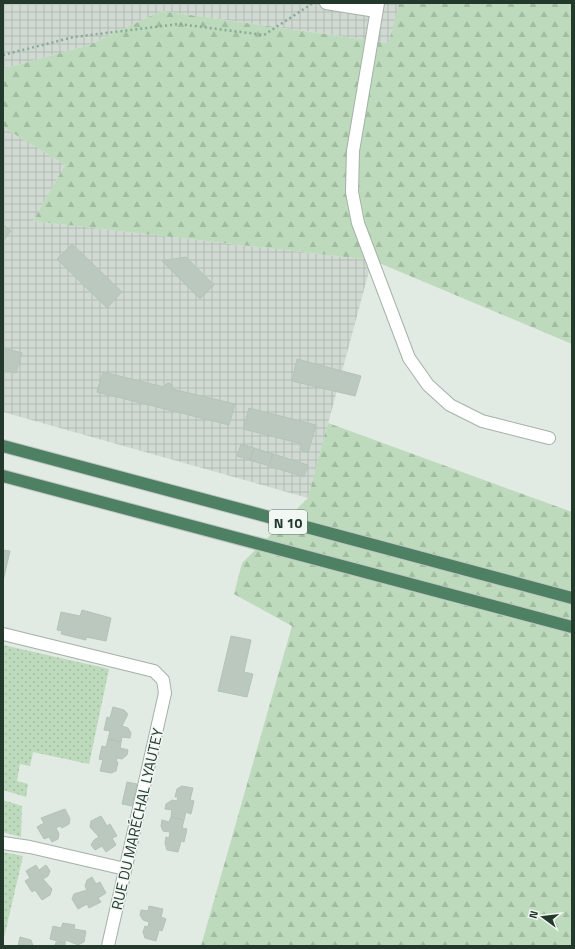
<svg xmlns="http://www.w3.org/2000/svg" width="575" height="949" font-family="'Titillium Web',sans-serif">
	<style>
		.industrial { fill: url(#industrial-grid) }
		.grass { fill: url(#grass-dots) }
		.forest { fill: url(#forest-firs) }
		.building { fill: #bac8be; stroke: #b4c3b8 }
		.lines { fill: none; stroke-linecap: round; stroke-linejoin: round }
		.pedestrian-casing { stroke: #a4b1a8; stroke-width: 14 }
		.minor-casing { stroke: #a4b1a8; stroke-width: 14 }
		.trunk-casing { stroke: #c1c8c4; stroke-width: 14 }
		.path { stroke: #85ab93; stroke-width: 2.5; stroke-dasharray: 2 3; stroke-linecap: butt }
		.pedestrian { stroke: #fff; stroke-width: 12 }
		.minor { stroke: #fff; stroke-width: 12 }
		.trunk { stroke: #4e8064; stroke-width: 12 }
		.labels { text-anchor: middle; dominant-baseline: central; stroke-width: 3; stroke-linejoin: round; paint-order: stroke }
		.shield { fill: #f1f7f2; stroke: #617267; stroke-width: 1 }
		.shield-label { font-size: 14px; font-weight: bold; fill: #23392c }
		.street-label { font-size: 15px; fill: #23392c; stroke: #f1f7f2 }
	</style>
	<defs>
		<pattern id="industrial-grid" width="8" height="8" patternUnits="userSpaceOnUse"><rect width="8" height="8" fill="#d0dad2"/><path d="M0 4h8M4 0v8" fill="none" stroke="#b2bcb4"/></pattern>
		<pattern id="grass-dots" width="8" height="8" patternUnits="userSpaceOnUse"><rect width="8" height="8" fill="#bddabc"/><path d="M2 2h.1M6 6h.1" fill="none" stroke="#a2bca2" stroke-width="1.8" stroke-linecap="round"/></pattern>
		<pattern id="forest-firs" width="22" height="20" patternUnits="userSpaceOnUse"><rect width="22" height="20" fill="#bddabc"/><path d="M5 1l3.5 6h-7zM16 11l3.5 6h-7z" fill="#a2bca2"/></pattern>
	</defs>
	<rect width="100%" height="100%" fill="#e1eae3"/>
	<path class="industrial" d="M3,3H399L390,43L161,11L89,45L3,69Z
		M3,127L65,165L33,221L372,260L308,498L3,412Z"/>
	<path class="grass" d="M3,645L109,669L89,764L33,752L30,766L20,764L17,781L28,784L26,797L3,790Z
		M3,800L22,806L21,837L3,832Z
		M3,852L23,856L3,942Z"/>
	<path class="forest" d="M399,3H572V344L372,260L33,221L65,165L3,127V69L89,45L161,11L389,43Z
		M328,423L572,512V946H201L292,626L234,594L242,563L308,498Z"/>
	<path class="building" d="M5,226L11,231L3,241V228Z
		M72,244L122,292L107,308L57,259Z
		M186,257L214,285L200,299L162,261Z
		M3,348L22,353L16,373L3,370Z
		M297,359L361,376L355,396L292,381Z
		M103,372L164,387L166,384L169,383L172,385V389L235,404L229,425L97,392Z
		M249,408L316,425L308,453L301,450L302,444L243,429Z
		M241,444L254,448L250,460L237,456Z
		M254,448L273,454L269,466L250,460Z
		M273,454L308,465L304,477L269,466Z
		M3,546V550L10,551L3,581Z
		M82,610L111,618L106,641L86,637V640L61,634L62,631L57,630L61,612L80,616Z
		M231,636L251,640L244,672L253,674L247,697L218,691Z
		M113,707L124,710L128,714L122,726L128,728L131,733L130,738L122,737L121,742L108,739L110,731L104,730L107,717L110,718Z
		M108,739L121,742L120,748L128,750L127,755L122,759L117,758L116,762H118L116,771L111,773L100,771L103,760L99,759L102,746L106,747Z
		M127,782L137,784L132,806L122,804Z
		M182,786L193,788L190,800L194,801L191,814L186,812L184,820L171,817L172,810L165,809L166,804L172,800L177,801L178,797H175L177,789Z
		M65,809L70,819L69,824L62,828L60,826L56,828L59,834L58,839L52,842L49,837L44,839L37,827L44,823L41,818Z
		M101,816L107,826L110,824L117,836L112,838L116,845L106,852L102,846L95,850L91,845L94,840L99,837L90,827L91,821Z
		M171,817L184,820L182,828L187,829L184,842L181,841L178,852L167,850L165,843L166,837L169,838L170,832L163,831L161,826L162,820L169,822Z
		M36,865L39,870L46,865L50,871L48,876L43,879L52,889L50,895L42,900L35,890L32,892L25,881L30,878L26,871Z
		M92,877L96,884L100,882L106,893L98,898L101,902L89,908L87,904L78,909L72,899L74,894L87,890L85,886L87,880Z
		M149,906L163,909L161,917L166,919L162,931L159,930L156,941L145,938L143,932L145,926L148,927L149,922L143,920L140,915L141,910L148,911Z
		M63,923L75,925L74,929L86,931L84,942L78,945L66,940L65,943L50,939L53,926L61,928Z
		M20,937L31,940L33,946H18Z
		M56,942L65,943V946H55Z"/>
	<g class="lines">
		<defs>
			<path id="pedestrian" d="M3,843L30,847L125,869"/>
			<path id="minor" d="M326,3L376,11
				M378,3L353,151L352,192L358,223L409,358L428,385L450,405L482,421L549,438
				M3,634L154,671L163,680L165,693L108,946"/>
			<path id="trunk" d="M3,446L572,598
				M3,476L572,627"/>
		</defs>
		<use href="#pedestrian" class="pedestrian-casing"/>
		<use href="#minor" class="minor-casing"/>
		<use href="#trunk" class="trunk-casing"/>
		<path class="path" d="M3,55L74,37L179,24L264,35L313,3"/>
		<use href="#pedestrian" class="pedestrian"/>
		<use href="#minor" class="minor"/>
		<use href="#trunk" class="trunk"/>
	</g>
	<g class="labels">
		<rect class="shield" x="269" y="510" width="38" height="24" rx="3"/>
		<g class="shield-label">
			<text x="288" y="522">N 10</text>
		</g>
		<g class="street-label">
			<text transform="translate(137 819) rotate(-77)">RUE DU MARÉCHAL LYAUTEY</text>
		</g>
	</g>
	<rect width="575" height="949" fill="none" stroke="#23392c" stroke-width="8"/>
	<g transform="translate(543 917) rotate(285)" stroke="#f1f7f2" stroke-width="3" paint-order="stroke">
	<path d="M0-3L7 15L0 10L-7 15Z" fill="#23392c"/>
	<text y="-6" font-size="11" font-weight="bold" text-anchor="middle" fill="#23392c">N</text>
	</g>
</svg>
